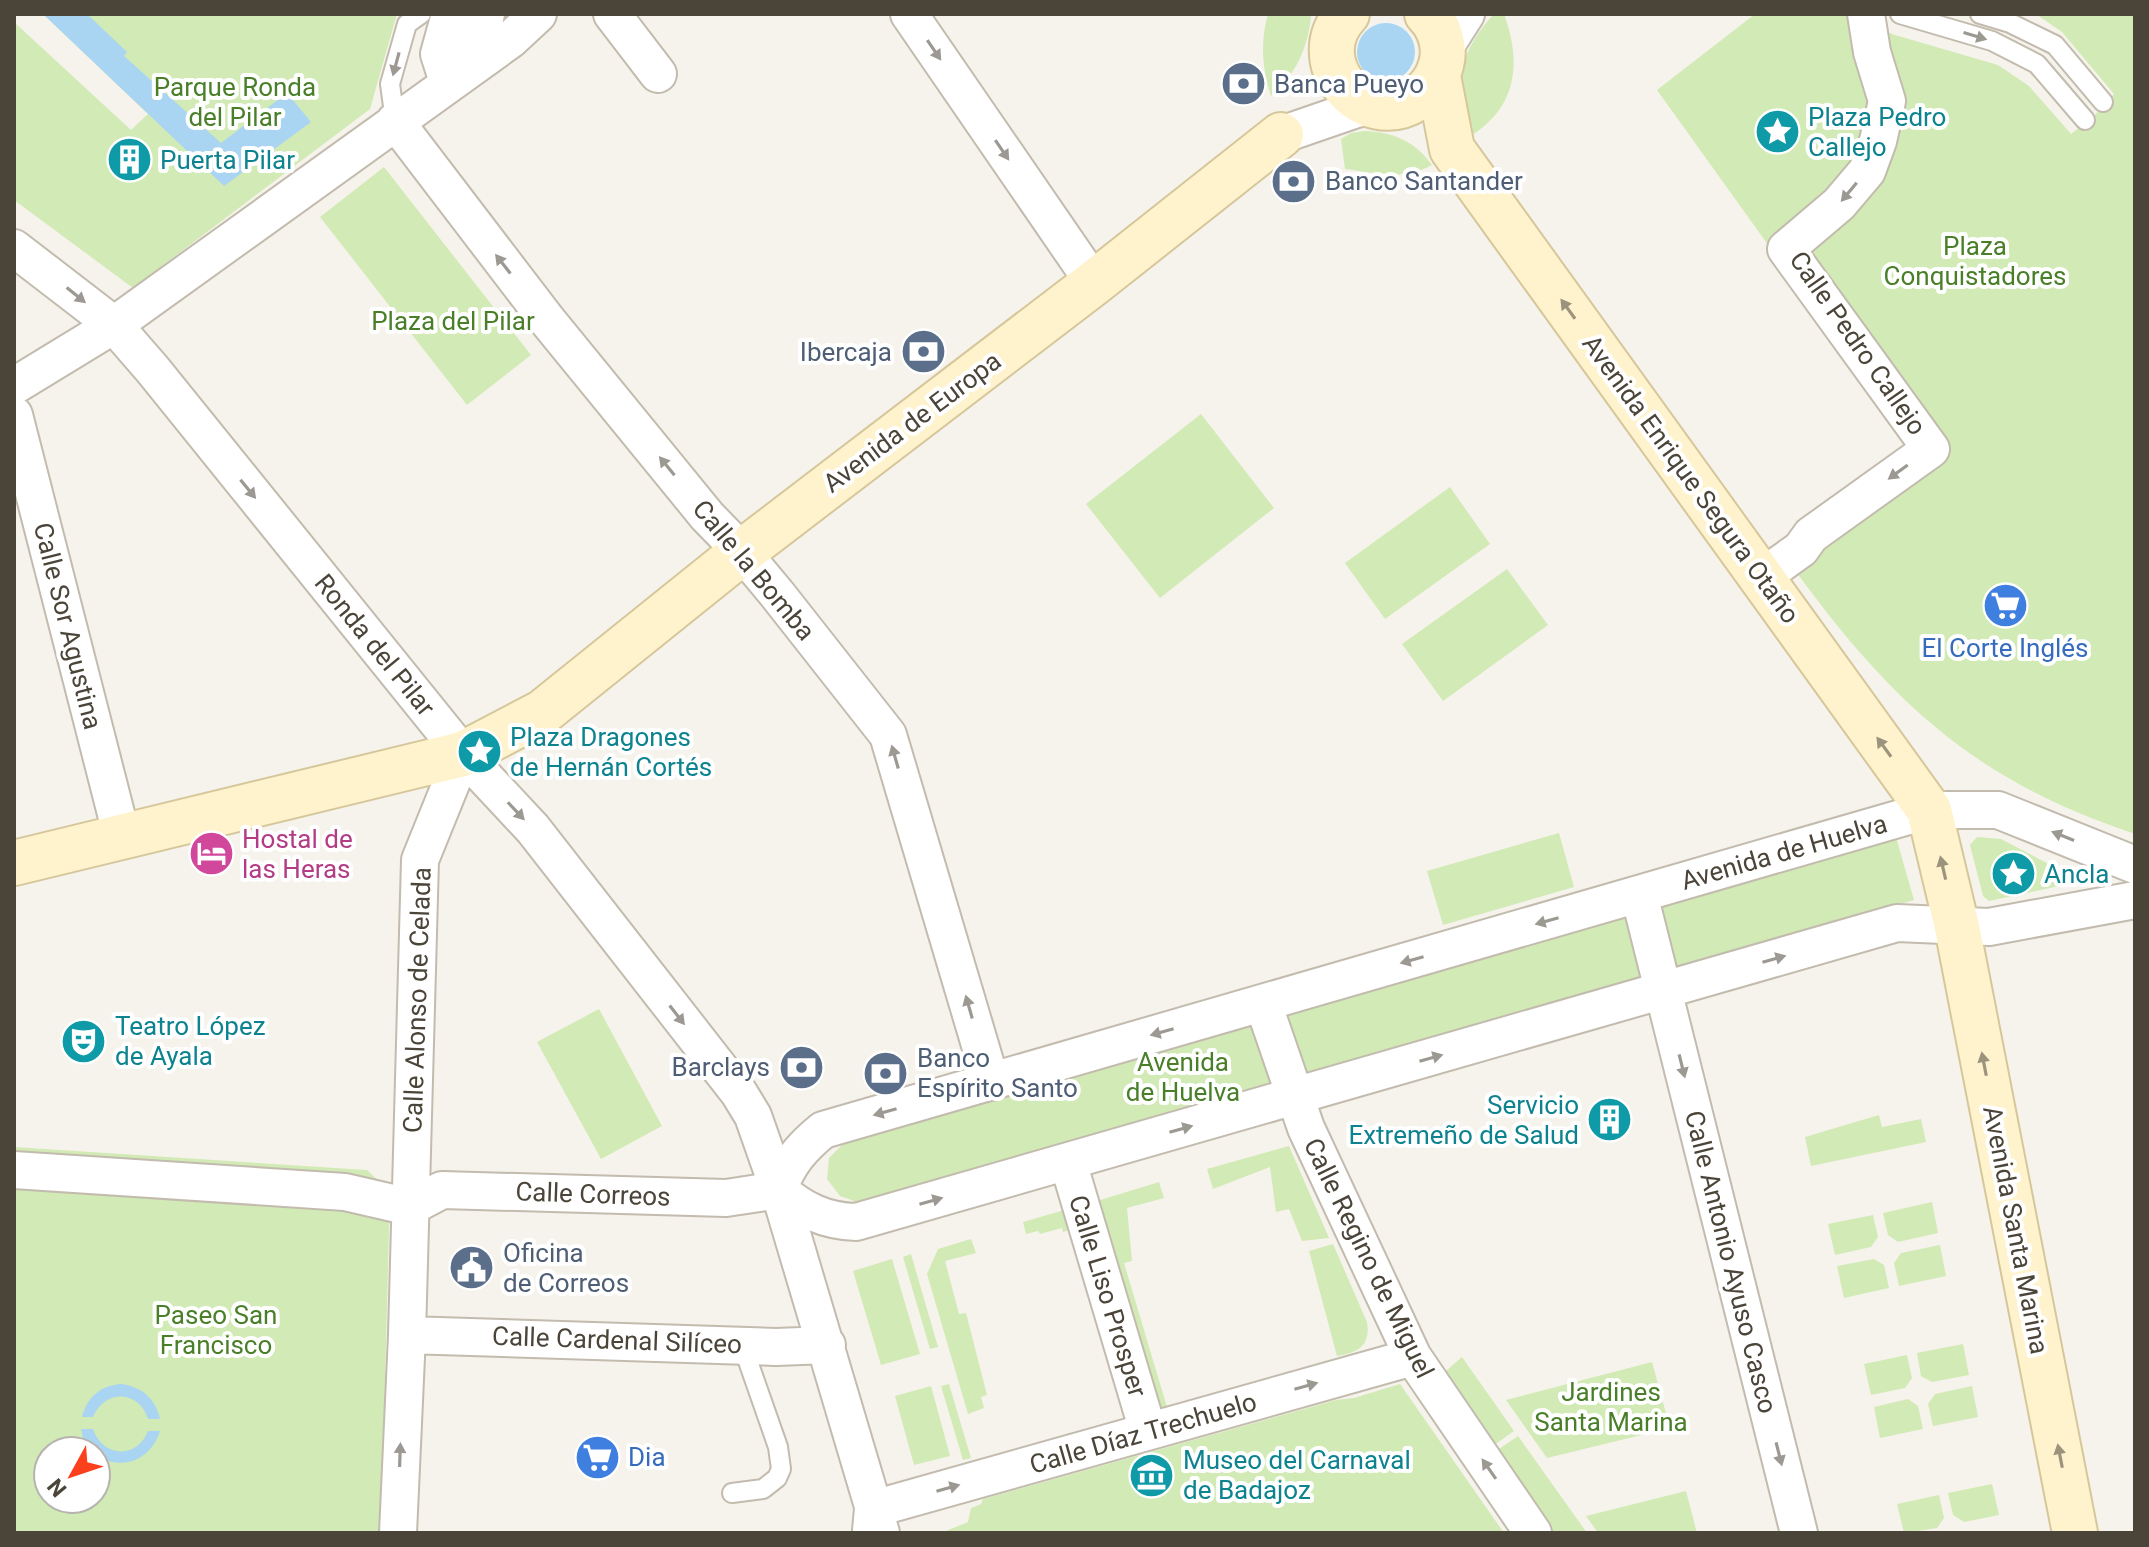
<svg xmlns="http://www.w3.org/2000/svg" width="2149" height="1547" font-family="Roboto,sans-serif">
	<style>
		.green { fill: #d2eab5; fill-rule: evenodd }
		.water { fill: #a9d4f2 }
		.lines { fill: none; stroke-linecap: round; stroke-linejoin: round }
		.lane-casing { stroke: #c2bbae; stroke-width: 22 }
		.street-casing { stroke: #c2bbae; stroke-width: 40 }
		.secondary-casing { stroke: #d6c79b; stroke-width: 48 }
		.lane { stroke: #fff; stroke-width: 18 }
		.street { stroke: #fff; stroke-width: 36 }
		.secondary { stroke: #fff3cd; stroke-width: 44 }
		.oneway { fill: #9c9892 }
		.oneway2 { fill: #9c937c }
		.labels { text-anchor: middle; dominant-baseline: central; stroke-width: 8; stroke-linejoin: round; paint-order: stroke }
		.service-label { font-size: 26px; fill: #4e5e75; stroke: #fff; text-anchor: start }
		.park-label { font-size: 26px; fill: #4a7f2a; stroke: #fff }
		.culture-label { font-size: 26px; fill: #0d838f; stroke: #fff; text-anchor: start }
		.street-label { font-size: 26px; fill: #4b4439; stroke: #fff }
		.shop-label { font-size: 26px; fill: #366cbe; stroke: #fff }
		.hotel-label { font-size: 26px; fill: #b23c85; stroke: #fff; text-anchor: start }
	</style>
	<rect width="100%" height="100%" fill="#f6f3ec"/>
	<path class="green" d="M43,14H397L370,109L133,288L14,200V22L131,130L148,114Z
		M1268,14L1311,16C1308,48 1296,74 1271,96C1262,68 1260,42 1268,14Z
		M1494,14H1504C1521,61 1518,104 1474,134C1450,89 1460,50 1494,14Z
		M1755,14H1842L1895,35L1998,65L2029,86L2071,134L2094,116L2114,94L2062,32L2036,14H2135V834C1975,781 1891,702 1794,569L1911,444L1657,90Z
		M1364,131C1393,132 1415,141 1432,165C1403,181 1376,173 1345,169L1341,139L1351,133Z
		M384,167L531,355L467,405L320,217Z
		M1201,414L1274,508L1160,598L1086,504Z
		M1450,487L1490,544L1385,619L1345,563Z
		M1507,569L1548,625L1443,701L1402,644Z
		M1559,833L1574,887L1443,925L1427,871Z
		M1896,837L1914,900L1673,969L1655,906Z
		M1977,837L2001,839L2072,876L2069,884L1989,901L1983,896L1970,845Z
		M1627,914L1645,977L1303,1074L1284,1015Z
		M599,1009L662,1126L601,1159L537,1042Z
		M1253,1024L1272,1084L860,1203L840,1196L827,1179L829,1158L844,1143Z
		M1879,1115L1882,1127L1921,1119L1926,1142L1811,1166L1805,1137Z
		M1289,1146L1329,1238L1302,1241L1289,1209L1276,1212L1270,1167L1213,1189L1207,1169Z
		M14,1147L367,1170L390,1192L381,1533H14ZM48,1451H96V1499H48Z
		M1159,1182L1164,1198L1127,1208L1132,1261L1124,1263L1167,1407L1156,1410L1097,1201Z
		M1932,1202L1938,1233L1898,1242L1888,1235L1883,1213Z
		M1068,1209L1074,1229L1063,1232L1062,1228L1040,1234L1038,1231L1026,1234L1023,1222Z
		M1873,1215L1878,1237L1871,1247L1835,1255L1828,1224Z
		M971,1239L976,1253L945,1261L959,1314L966,1313L987,1395L981,1397L984,1408L968,1414L927,1274L938,1249Z
		M1333,1244L1367,1322C1371,1345 1358,1353 1337,1356L1309,1251Z
		M1940,1245L1946,1276L1899,1286L1894,1263L1901,1253Z
		M911,1254L938,1347L930,1349L903,1257Z
		M892,1259L920,1354L881,1365L853,1271Z
		M1874,1259L1884,1265L1889,1288L1844,1298L1837,1266Z
		M1963,1344L1969,1375L1932,1382L1921,1376L1917,1353Z
		M1907,1355L1912,1378L1905,1388L1871,1395L1864,1364Z
		M1462,1357L1514,1431L1490,1448L1439,1377Z
		M1652,1362L1670,1428L1547,1458L1506,1400Z
		M949,1384L971,1458L963,1460L941,1386Z
		M1400,1384L1504,1533H941L968,1522L971,1508L981,1504L983,1499L1336,1400L1354,1398Z
		M931,1386L950,1456L914,1465L895,1396Z
		M1972,1386L1978,1417L1933,1426L1928,1404L1935,1394Z
		M1908,1399L1918,1406L1923,1429L1880,1438L1874,1407Z
		M1518,1436L1587,1533H1549L1493,1453Z
		M1992,1484L1999,1515L1964,1522L1953,1515L1948,1493Z
		M1686,1491L1697,1533H1598L1586,1516Z
		M1939,1495L1944,1518L1937,1528L1904,1533L1897,1504Z"/>
	<path class="water" d="M43,14H87L127,52L124,56L221,143L287,93L311,122L224,186Z
		M1357 52a29 29 0 1 1 58 0a29 29 0 1 1-58 0Z
		M122,1384C142,1387 156,1399 160,1419H148C139,1390 105,1389 93,1417H82C87,1397 101,1385 122,1384Z
		M81,1429H93C102,1457 137,1460 148,1431H160C151,1460 122,1472 96,1455V1451H92L83,1438Z"/>
	<g class="lines">
		<defs>
			<path id="lane" d="M1900,14L1992,41L2037,64L2085,120
				M1980,14L2010,23L2055,45L2103,102
				M395,121L390,84L407,24L421,14
				M732,1493L763,1489L777,1478L781,1469L778,1447L742,1344"/>
			<path id="street" d="M612,14L658,74
				M909,14L1094,283
				M1443,50L1466,14
				M473,65L486,14
				M448,82L439,54L450,14
				M395,121L547,320L707,516L742,552L777,594L888,735L991,1082
				M1281,135L1368,105
				M14,248L114,325L153,370L463,754L533,829L739,1093L753,1116L779,1190L881,1533
				M14,386L114,325L510,40L538,14
				M14,415L122,837
				M1762,577L1801,549L1811,535L1931,449L1786,249L1839,204L1867,171L1878,141L1887,101L1872,52L1866,14
				M1639,894L1799,1533
				M1263,1003L1306,1128L1413,1357L1533,1533
				M1068,1162L1148,1431
				M14,1170L345,1192L410,1207
				M779,1190C787,1164 802,1147 823,1130L1929,810H1998L2135,865
				M779,1190C803,1210 824,1221 856,1222L1897,923L1989,927L2135,900
				M410,1207L442,1190L726,1198L779,1190
				M407,1335L776,1347L827,1345
				M871,1530L873,1509L1413,1357
				M398,1533L407,1335L420,860L463,754"/>
			<path id="secondary" d="M1347,14C1303,60 1363,133 1416,99C1429,91 1437,80 1441,65C1446,47 1440,27 1427,14
				M1438,76L1452,149L1929,810L1957,927L2075,1533
				M14,863L463,754L543,712L742,552L1094,283L1281,135"/>
		</defs>
		<use href="#lane" class="lane-casing"/>
		<use href="#street" class="street-casing"/>
		<use href="#secondary" class="secondary-casing"/>
		<use href="#lane" class="lane"/>
		<use href="#street" class="street"/>
		<use href="#secondary" class="secondary"/>
	</g>
	<defs><path id="oneway-solid" d="M-6-.8H1V-3.2L6.5 0L1 3.2V.8H-6Z" transform="scale(2)"/></defs>
	<g class="oneway">
		<use href="#oneway-solid" transform="translate(1975 36) rotate(17)"/>
		<use href="#oneway-solid" transform="translate(934 50) rotate(56)"/>
		<use href="#oneway-solid" transform="translate(396 64) rotate(105)"/>
		<use href="#oneway-solid" transform="translate(1002 150) rotate(56)"/>
		<use href="#oneway-solid" transform="translate(1849 192) rotate(130)"/>
		<use href="#oneway-solid" transform="translate(503 264) rotate(-128)"/>
		<use href="#oneway-solid" transform="translate(76 295) rotate(39)"/>
		<use href="#oneway-solid" transform="translate(667 466) rotate(-129)"/>
		<use href="#oneway-solid" transform="translate(1898 472) rotate(144)"/>
		<use href="#oneway-solid" transform="translate(248 489) rotate(51)"/>
		<use href="#oneway-solid" transform="translate(895 757) rotate(-106)"/>
		<use href="#oneway-solid" transform="translate(516 811) rotate(47)"/>
		<use href="#oneway-solid" transform="translate(2063 836) rotate(-158)"/>
		<use href="#oneway-solid" transform="translate(1547 921) rotate(164)"/>
		<use href="#oneway-solid" transform="translate(1774 959) rotate(-16)"/>
		<use href="#oneway-solid" transform="translate(1412 960) rotate(164)"/>
		<use href="#oneway-solid" transform="translate(969 1007) rotate(-106)"/>
		<use href="#oneway-solid" transform="translate(677 1015) rotate(52)"/>
		<use href="#oneway-solid" transform="translate(1162 1032) rotate(164)"/>
		<use href="#oneway-solid" transform="translate(1431 1058) rotate(-16)"/>
		<use href="#oneway-solid" transform="translate(1682 1066) rotate(76)"/>
		<use href="#oneway-solid" transform="translate(885 1112) rotate(164)"/>
		<use href="#oneway-solid" transform="translate(1181 1129) rotate(-16)"/>
		<use href="#oneway-solid" transform="translate(931 1201) rotate(-16)"/>
		<use href="#oneway-solid" transform="translate(1306 1386) rotate(-16)"/>
		<use href="#oneway-solid" transform="translate(1779 1454) rotate(76)"/>
		<use href="#oneway-solid" transform="translate(400 1455) rotate(-88)"/>
		<use href="#oneway-solid" transform="translate(1489 1469) rotate(-125)"/>
		<use href="#oneway-solid" transform="translate(948 1488) rotate(-16)"/>
	</g>
	<g class="oneway2">
		<use href="#oneway-solid" transform="translate(1568 309) rotate(-126)"/>
		<use href="#oneway-solid" transform="translate(1884 747) rotate(-126)"/>
		<use href="#oneway-solid" transform="translate(1943 868) rotate(-103)"/>
		<use href="#oneway-solid" transform="translate(1984 1064) rotate(-101)"/>
		<use href="#oneway-solid" transform="translate(2060 1456) rotate(-101)"/>
	</g>
	<defs>
		<symbol id="bank-disc" viewBox="-11 -11 22 22"><circle r="9.5" fill="#5c6f8a" stroke="#fff"/><path d="M-6-4H6V4H-6ZM0-2.3a2.3 2.3 0 1 0 0 4.6a2.3 2.3 0 1 0 0-4.6Z" fill="#fff"/></symbol>
		<symbol id="sight-disc" viewBox="-11 -11 22 22"><circle r="9.5" fill="#0f9aa8" stroke="#fff"/><path d="M0-6L1.8-2.2L6-1.7L2.9 1.2L3.7 5.4L0 3.3L-3.7 5.4L-2.9 1.2L-6-1.7L-1.8-2.2Z" fill="#fff"/></symbol>
		<symbol id="building-disc" viewBox="-11 -11 22 22"><circle r="9.5" fill="#0f9aa8" stroke="#fff"/><path d="M-4-6H4V6H1V3H-1V6H-4ZM-2.5-4.3h1.7v1.8h-1.7ZM.8-4.3h1.7v1.8H.8ZM-2.5-1h1.7V.8h-1.7ZM.8-1h1.7V.8H.8Z" fill="#fff"/></symbol>
		<symbol id="supermarket-disc" viewBox="-11 -11 22 22"><circle r="9.5" fill="#3f7fe0" stroke="#fff"/><path d="M-6-5.5h2.5l.6 2H6L4.5 2H-2.5L-4.4-4H-6ZM-1.5 3.2a1.3 1.3 0 1 0 .1 0ZM3 3.2a1.3 1.3 0 1 0 .1 0Z" fill="#fff"/></symbol>
		<symbol id="hotel-disc" viewBox="-11 -11 22 22"><circle r="9.5" fill="#d1479c" stroke="#fff"/><path d="M-6-4.5h1.5V1H6V5H4.5V3h-9V5H-6ZM-4 0a1.8 1.8 0 1 1 3.6 0ZM.5 0V-2.5h3Q6-2.5 6 0Z" fill="#fff"/></symbol>
		<symbol id="theatre-disc" viewBox="-11 -11 22 22"><circle r="9.5" fill="#0f9aa8" stroke="#fff"/><path d="M-5-5.5Q0-4 5-5.5V0Q5 5 0 6Q-5 5-5 0ZM-3.3-2.5H-1v1.5H-3.3ZM1-2.5H3.3v1.5H1ZM-2.8 1Q0 5.5 2.8 1Z" fill="#fff"/></symbol>
		<symbol id="civic-disc" viewBox="-11 -11 22 22"><circle r="9.5" fill="#5c6f8a" stroke="#fff"/><path d="M-.6-6.5H3V-4.5H.6V-3L4-1V1h2V6H-6V1h2V-1L-.6-3ZM-1.2 2.5V6h2.4V2.5Z" fill="#fff"/></symbol>
		<symbol id="museum-disc" viewBox="-11 -11 22 22"><circle r="9.5" fill="#0f9aa8" stroke="#fff"/><path d="M0-6L6-3V-2H-6V-3ZM-5-1h2V3h-2ZM-1-1h2V3h-2ZM3-1h2V3H3ZM-6 4H6V6H-6Z" fill="#fff"/></symbol>
	</defs>
	<g fill-rule="evenodd">
		<use href="#bank-disc" x="1218" y="58" width="51" height="51"/>
		<use href="#sight-disc" x="1752" y="106" width="51" height="51"/>
		<use href="#building-disc" x="104" y="134" width="51" height="51"/>
		<use href="#bank-disc" x="1268" y="156" width="51" height="51"/>
		<use href="#bank-disc" x="898" y="326" width="51" height="51"/>
		<use href="#supermarket-disc" x="1980" y="580" width="51" height="51"/>
		<use href="#sight-disc" x="454" y="726" width="51" height="51"/>
		<use href="#hotel-disc" x="186" y="828" width="51" height="51"/>
		<use href="#sight-disc" x="1988" y="848" width="51" height="51"/>
		<use href="#theatre-disc" x="58" y="1016" width="51" height="51"/>
		<use href="#bank-disc" x="776" y="1042" width="51" height="51"/>
		<use href="#bank-disc" x="860" y="1048" width="51" height="51"/>
		<use href="#building-disc" x="1584" y="1094" width="51" height="51"/>
		<use href="#civic-disc" x="446" y="1242" width="51" height="51"/>
		<use href="#supermarket-disc" x="572" y="1432" width="51" height="51"/>
		<use href="#museum-disc" x="1126" y="1450" width="51" height="51"/>
	</g>
	<g class="labels">
		<g class="service-label">
			<text x="1274" y="84">Banca Pueyo</text>
			<text x="1325" y="181">Banco Santander</text>
			<text x="892" y="352" text-anchor="end">Ibercaja</text>
			<text x="917" y="1058">Banco<tspan x="917" dy="30">Espírito Santo</tspan></text>
			<text x="770" y="1067" text-anchor="end">Barclays</text>
			<text x="503" y="1253">Oficina<tspan x="503" dy="30">de Correos</tspan></text>
		</g>
		<g class="park-label">
			<text x="235" y="87">Parque Ronda<tspan x="235" dy="30">del Pilar</tspan></text>
			<text x="1975" y="246">Plaza<tspan x="1975" dy="30">Conquistadores</tspan></text>
			<text x="453" y="321">Plaza del Pilar</text>
			<text x="1183" y="1062">Avenida<tspan x="1183" dy="30">de Huelva</tspan></text>
			<text x="216" y="1315">Paseo San<tspan x="216" dy="30">Francisco</tspan></text>
			<text x="1611" y="1392">Jardines<tspan x="1611" dy="30">Santa Marina</tspan></text>
		</g>
		<g class="culture-label">
			<text x="1808" y="117">Plaza Pedro<tspan x="1808" dy="30">Callejo</tspan></text>
			<text x="160" y="160">Puerta Pilar</text>
			<text x="510" y="737">Plaza Dragones<tspan x="510" dy="30">de Hernán Cortés</tspan></text>
			<text x="2044" y="874">Ancla</text>
			<text x="115" y="1026">Teatro López<tspan x="115" dy="30">de Ayala</tspan></text>
			<text x="1579" y="1105" text-anchor="end">Servicio<tspan x="1579" dy="30">Extremeño de Salud</tspan></text>
			<text x="1183" y="1460">Museo del Carnaval<tspan x="1183" dy="30">de Badajoz</tspan></text>
		</g>
		<g class="street-label">
			<text transform="translate(1858 343) rotate(55)">Calle Pedro Callejo</text>
			<text transform="translate(912 422) rotate(-37)">Avenida de Europa</text>
			<text transform="translate(1691 479) rotate(54)">Avenida Enrique Segura Otaño</text>
			<text transform="translate(754 570) rotate(50)">Calle la Bomba</text>
			<text transform="translate(68 626) rotate(76)">Calle Sor Agustina</text>
			<text transform="translate(375 645) rotate(51)">Ronda del Pilar</text>
			<text transform="translate(1784 852) rotate(-16)">Avenida de Huelva</text>
			<text transform="translate(417 1000) rotate(-88)">Calle Alonso de Celada</text>
			<text transform="translate(593 1194) rotate(2)">Calle Correos</text>
			<text transform="translate(2016 1230) rotate(79)">Avenida Santa Marina</text>
			<text transform="translate(1369 1258) rotate(64)">Calle Regino de Miguel</text>
			<text transform="translate(1731 1262) rotate(76)">Calle Antonio Ayuso Casco</text>
			<text transform="translate(1108 1296) rotate(73)">Calle Liso Prosper</text>
			<text transform="translate(617 1340) rotate(2)">Calle Cardenal Silíceo</text>
			<text transform="translate(1143 1433) rotate(-16)">Calle Díaz Trechuelo</text>
		</g>
		<g class="shop-label">
			<text x="2005" y="648">El Corte Inglés</text>
			<text x="628" y="1457" text-anchor="start">Dia</text>
		</g>
		<g class="hotel-label">
			<text x="242" y="839">Hostal de<tspan x="242" dy="30">las Heras</tspan></text>
		</g>
	</g>
	<rect width="2149" height="1547" fill="none" stroke="#4b4439" stroke-width="32"/>
	<g transform="translate(72 1475) rotate(230)"><circle r="38" fill="#ffffff" stroke="#b7b4b0" stroke-width="2"/>
	<path d="M0-6L14 30L0 20L-14 30Z" fill="#fc3f1d"/>
	<text y="-12" font-size="22" font-weight="bold" text-anchor="middle" fill="#4b4439">N</text>
	</g>
</svg>
